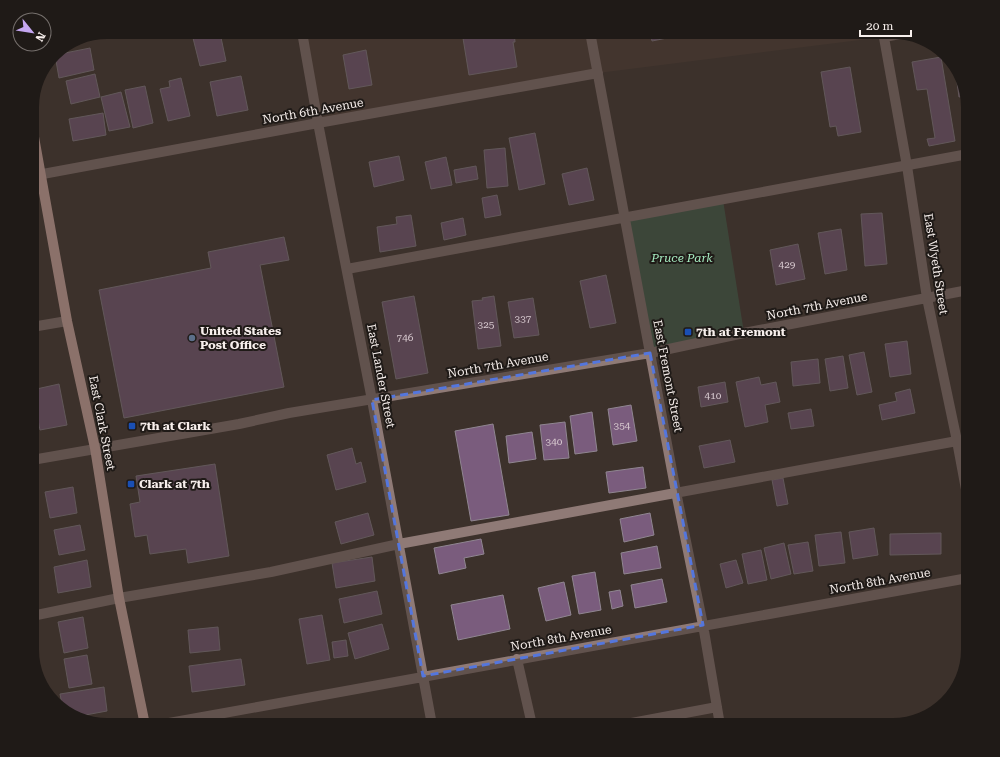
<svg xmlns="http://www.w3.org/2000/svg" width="1000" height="757" font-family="'Roboto Serif',serif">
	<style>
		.built { fill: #4c3b32 }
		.green { fill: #3d604b }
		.building { fill: #7a5c7d; stroke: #908691 }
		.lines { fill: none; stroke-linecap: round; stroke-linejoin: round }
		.minor { stroke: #8f7a76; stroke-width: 10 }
		.major { stroke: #ecbfb7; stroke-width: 10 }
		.marked { fill: none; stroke: #5476dd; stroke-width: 3; stroke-dasharray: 8 5; stroke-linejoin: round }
		.transit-dot { fill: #1a4fb4; stroke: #1f1a17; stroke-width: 1.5 }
		.service-dot { fill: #5c6f8a; stroke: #1f1a17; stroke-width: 1.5 }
		.labels { text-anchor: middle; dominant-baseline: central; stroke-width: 4; stroke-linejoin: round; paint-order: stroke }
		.number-label { font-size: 10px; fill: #d8cad0 }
		.street-label { font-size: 12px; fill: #f7efec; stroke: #1f1a17 }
		.park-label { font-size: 12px; font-style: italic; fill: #a6ecc1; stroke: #1f1a17 }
		.poi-label { font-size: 12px; font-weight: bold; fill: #f7efec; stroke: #1f1a17; text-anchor: start }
	</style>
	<rect width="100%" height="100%" fill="#3c312b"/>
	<path class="built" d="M301,32H883L884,37L598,73L318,123Z"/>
	<path class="green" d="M723,200L744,333L650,353L624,218Z"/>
	<path class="building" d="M462,32H514L515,42H513L517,67L469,75Z
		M650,32H697L652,41Z
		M220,33L226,61L200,66L193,38Z
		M90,48L94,70L59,78L55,55Z
		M366,50L372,85L349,89L343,55Z
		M941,57L955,141L929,146L927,139L935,138L927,89L917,90L912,62Z
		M850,67L861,132L838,136L836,126L830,127L821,72Z
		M955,67L960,74L965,96L959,97Z
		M95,74L100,97L71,104L66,81Z
		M241,76L248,110L217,116L210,82Z
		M181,78L190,116L168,121L160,89L170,87L169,81Z
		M145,86L153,123L133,128L125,90Z
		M121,92L130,127L109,131L101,97Z
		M103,113L106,135L73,141L69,119Z
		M968,119V144H966L962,120Z
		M535,133L545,184L519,190L509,138Z
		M505,148L508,186L487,188L484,150Z
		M399,156L404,180L374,187L369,162Z
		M446,157L452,185L431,189L425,162Z
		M476,166L478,179L456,183L454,170Z
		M587,168L594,200L569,205L562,174Z
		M497,195L501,215L485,218L482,198Z
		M882,213L887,264L865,266L861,214Z
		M411,215L416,246L380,252L377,227L397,224L396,217Z
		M463,218L466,235L444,240L441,223Z
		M841,229L847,270L825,274L818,233Z
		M284,237L289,260L260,265L284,387L124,418L99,290L211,268L208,252Z
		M798,244L805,279L776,285L770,250Z
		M606,275L616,323L590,328L580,281Z
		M414,296L428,373L396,379L382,302Z
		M494,296L501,346L478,349L472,301L483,300L482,298Z
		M533,298L539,335L514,338L508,302Z
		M907,341L911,374L890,377L885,344Z
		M864,352L872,392L857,395L849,355Z
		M843,356L848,388L830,391L825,359Z
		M818,359L820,383L793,386L791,362Z
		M759,377L761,385L776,382L780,402L765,405L768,422L745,427L736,382Z
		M725,382L728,402L701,407L698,387Z
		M59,384L67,425L40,430L32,390Z
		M910,389L915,413L882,420L879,405L897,401L895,393Z
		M631,405L637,441L613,445L608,409Z
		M811,409L814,426L791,429L788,413Z
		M592,412L597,451L575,454L570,416Z
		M565,422L569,458L544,460L540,425Z
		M493,424L509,515L471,521L455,431Z
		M532,432L536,459L509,463L506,436Z
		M730,440L735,462L704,468L699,446Z
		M352,448L356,464L361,462L366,482L336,490L327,455Z
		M215,464L229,556L188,563L186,549L150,554L147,535L135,537L130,504L140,502L136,476Z
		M643,467L646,488L609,493L606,472Z
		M783,478L788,504L777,506L772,480Z
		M73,487L77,513L50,518L45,492Z
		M368,513L374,535L341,544L335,522Z
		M650,513L654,535L624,542L620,519Z
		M80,525L85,550L59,555L54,530Z
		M874,528L878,555L853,559L849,532Z
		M841,532L845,563L819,566L815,535Z
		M941,533V554L890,555V534Z
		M481,539L484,554L464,558L466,568L439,574L434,548Z
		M808,542L813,571L794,574L788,545Z
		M784,543L791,574L771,579L764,548Z
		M657,546L661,568L624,574L621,553Z
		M761,550L767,580L748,584L742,554Z
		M372,557L375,581L336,588L332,563Z
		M87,560L91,587L58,593L54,567Z
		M736,560L743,583L726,588L720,564Z
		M595,572L601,610L579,614L572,576Z
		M662,579L667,602L635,608L631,585Z
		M564,582L571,615L546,621L538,588Z
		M620,590L623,606L612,609L609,592Z
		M377,591L382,614L344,623L339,599Z
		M503,595L510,629L458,640L451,605Z
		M322,615L330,660L307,664L299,619Z
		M83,617L88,648L64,653L58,622Z
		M382,624L389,649L355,659L348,633Z
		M218,627L220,650L190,653L188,630Z
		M346,640L348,656L334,658L332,642Z
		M87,655L92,684L69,688L64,659Z
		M241,659L245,685L192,692L189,666Z
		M104,687L107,711L80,716L63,710L60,694Z"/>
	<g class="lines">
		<path class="minor" d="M302,32L318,123L372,400L432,725
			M590,32L676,492L703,625L720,725
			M883,32L907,166L927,298L957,441L968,500
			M884,37L900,34
			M32,176L318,123L598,73
			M347,269L968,154
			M32,327L67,321
			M32,460L239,424L289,413L650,353L744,333L968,290
			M32,616L119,598L271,572L399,544L957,441
			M517,659L532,725
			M158,725L968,578
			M621,725L717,707"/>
		<path class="major" d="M32,126L67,321L95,448L119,598L145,725"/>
	</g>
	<path d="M0 0H1000V757H0ZM650,353L703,625L423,676L372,400Z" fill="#3c312b" fill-opacity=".55" fill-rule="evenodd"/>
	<path class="marked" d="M650,353L703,625L423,676L372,400Z"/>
	<g class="transit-dot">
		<rect x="684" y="328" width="8" height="8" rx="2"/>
		<rect x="128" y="422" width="8" height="8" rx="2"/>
		<rect x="127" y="480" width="8" height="8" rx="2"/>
	</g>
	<circle class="service-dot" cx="192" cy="338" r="4"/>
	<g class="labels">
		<g class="number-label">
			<text x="787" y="264">429</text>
			<text x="523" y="318">337</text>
			<text x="486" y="324">325</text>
			<text x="405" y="337">746</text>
			<text x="713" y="395">410</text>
			<text x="622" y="425">354</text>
			<text x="554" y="441">340</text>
		</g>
		<g class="street-label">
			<text transform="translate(313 111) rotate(-10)">North 6th Avenue</text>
			<text transform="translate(936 264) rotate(81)">East Wyeth Street</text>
			<text transform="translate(817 306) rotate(-11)">North 7th Avenue</text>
			<text transform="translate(498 365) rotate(-10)">North 7th Avenue</text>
			<text transform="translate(381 376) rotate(79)">East Lander Street</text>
			<text transform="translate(668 376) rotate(79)">East Fremont Street</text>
			<text transform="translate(102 423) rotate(79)">East Clark Street</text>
			<text transform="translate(880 581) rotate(-10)">North 8th Avenue</text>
			<text transform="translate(561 638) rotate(-10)">North 8th Avenue</text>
		</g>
		<g class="park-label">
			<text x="682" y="258">Pruce Park</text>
		</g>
		<g class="poi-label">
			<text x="200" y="331">United States<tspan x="200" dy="14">Post Office</tspan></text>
			<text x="696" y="332">7th at Fremont</text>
			<text x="140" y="426">7th at Clark</text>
			<text x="139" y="484">Clark at 7th</text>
		</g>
	</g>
	<path d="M0 0H1000V757H0ZM107 39H893A68 68 0 0 1 961 107V650A68 68 0 0 1 893 718H107A68 68 0 0 1 39 650V107A68 68 0 0 1 107 39Z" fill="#1f1a17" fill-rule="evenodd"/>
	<g transform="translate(32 32) rotate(120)"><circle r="19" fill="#1f1a17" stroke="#756f6c"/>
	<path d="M0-3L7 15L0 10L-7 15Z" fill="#c5a7f1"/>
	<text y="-6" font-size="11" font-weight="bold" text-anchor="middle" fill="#f7efec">N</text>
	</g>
	<path d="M860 30v6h51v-6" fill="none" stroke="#f7efec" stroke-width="2"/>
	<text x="866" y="30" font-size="12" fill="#f7efec" stroke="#1f1a17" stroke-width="3" paint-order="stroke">20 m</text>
</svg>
